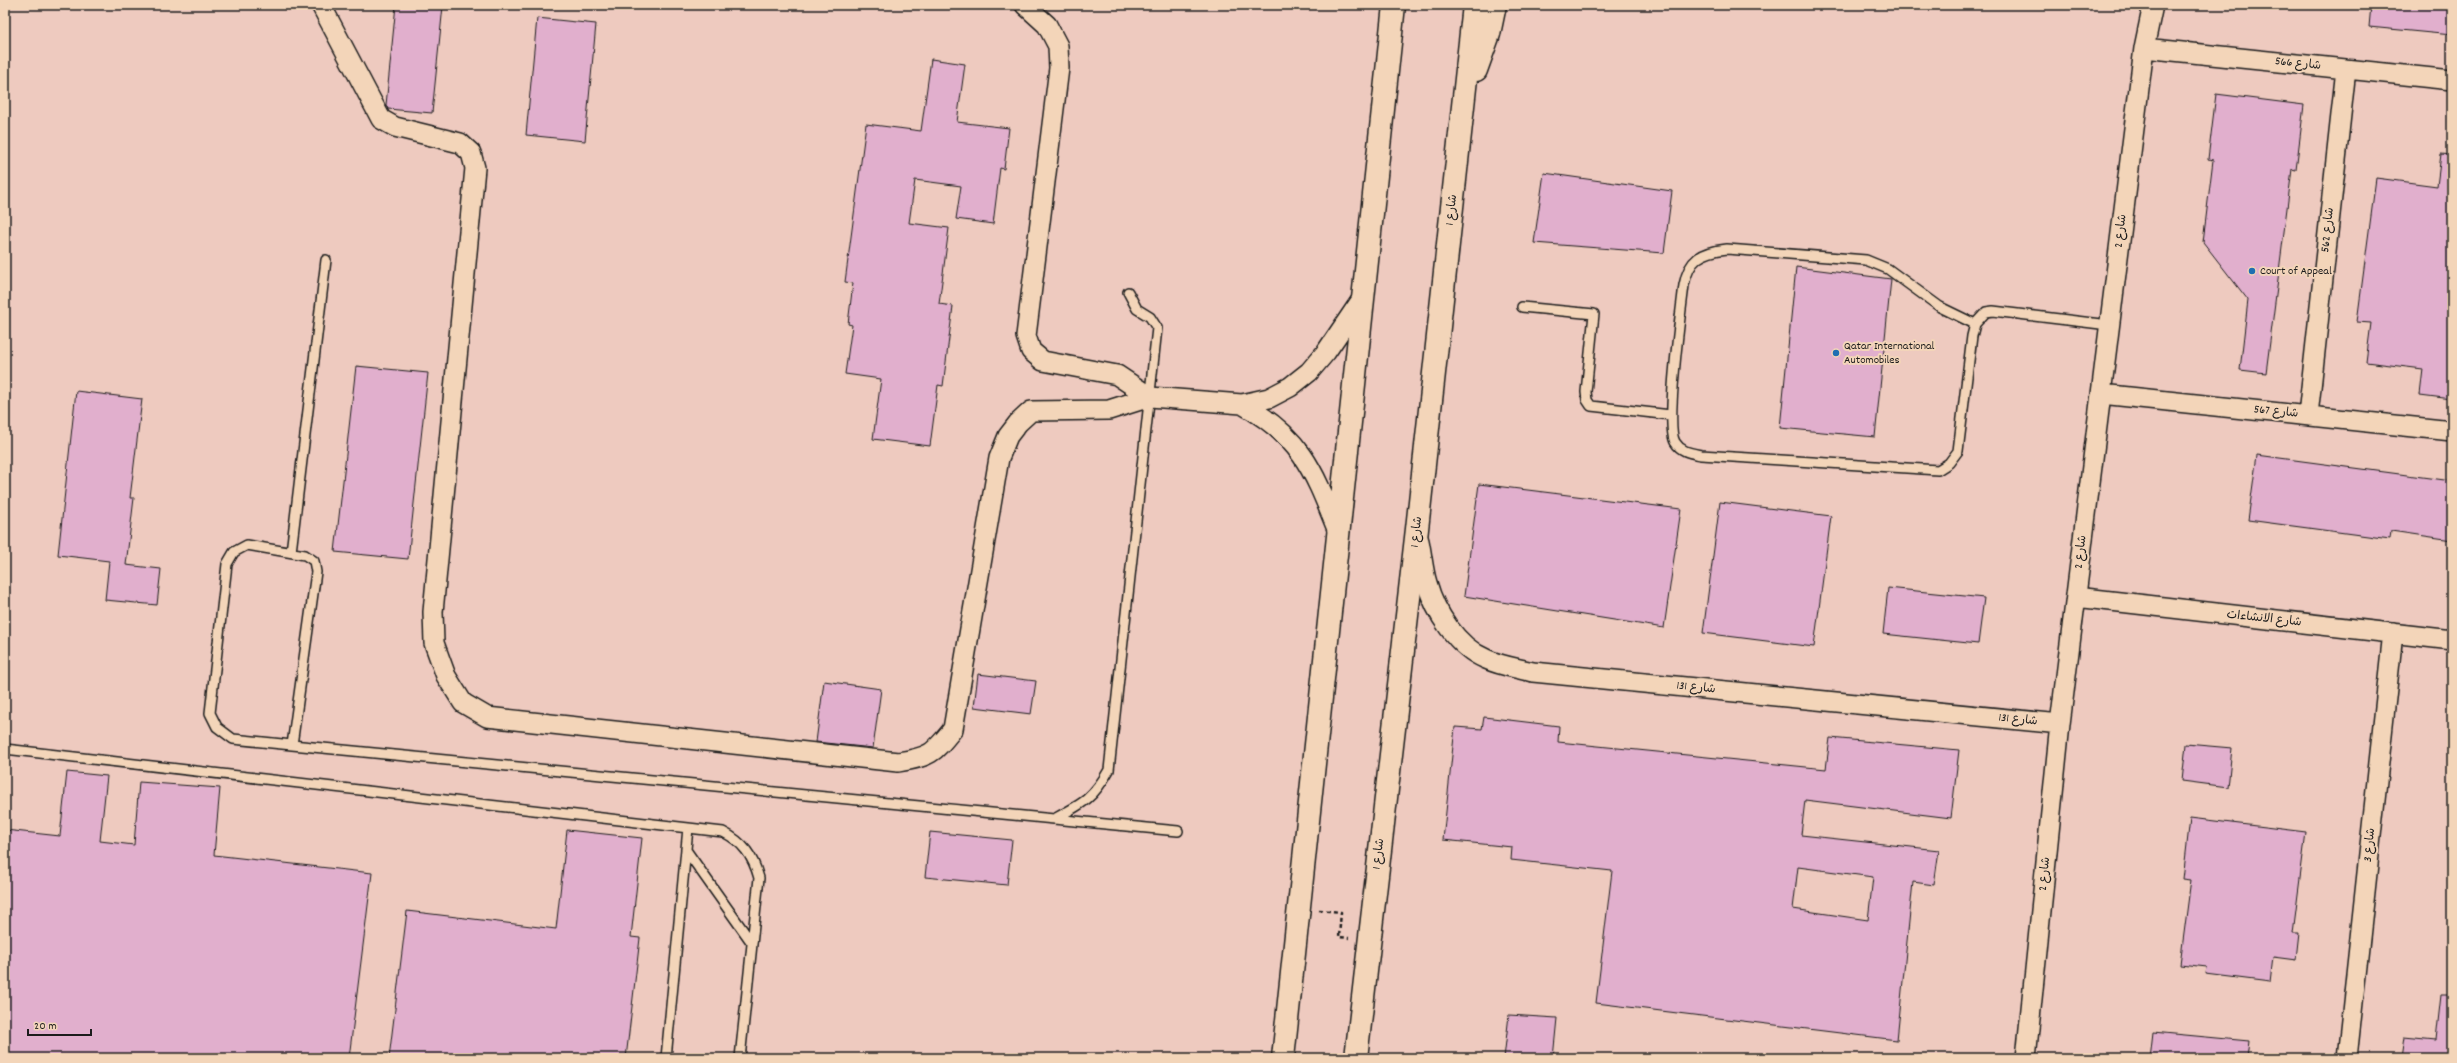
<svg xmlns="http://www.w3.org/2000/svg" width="2457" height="1063" font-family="Dekko,'Playpen Sans Arabic',sans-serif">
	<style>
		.built { fill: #eecabf }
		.building { fill: #e1afcd; stroke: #1c1c1c; fill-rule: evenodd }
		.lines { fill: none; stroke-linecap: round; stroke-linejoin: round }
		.service-casing { stroke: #1c1c1c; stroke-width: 12 }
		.minor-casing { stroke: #1c1c1c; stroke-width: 22 }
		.tertiary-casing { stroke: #1c1c1c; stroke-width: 25 }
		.path { stroke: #1c1c1c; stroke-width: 2.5; stroke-dasharray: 4 3; stroke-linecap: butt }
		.service { stroke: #f3d5b9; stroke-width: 9 }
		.minor { stroke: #f3d5b9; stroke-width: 19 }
		.tertiary { stroke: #f3d5b9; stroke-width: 22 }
		.poi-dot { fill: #1f6fb2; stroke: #f3d5b9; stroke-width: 1.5 }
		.labels { text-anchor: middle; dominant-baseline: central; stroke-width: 4; stroke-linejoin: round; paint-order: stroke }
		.street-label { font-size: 12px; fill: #1c1c1c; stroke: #f3d5b9 }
		.poi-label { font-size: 12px; fill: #1c1c1c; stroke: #f3d5b9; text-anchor: start }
	</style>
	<rect width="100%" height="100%" fill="#f3d5b9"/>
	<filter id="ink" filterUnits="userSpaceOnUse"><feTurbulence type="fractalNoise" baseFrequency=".025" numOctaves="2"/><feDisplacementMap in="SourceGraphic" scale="8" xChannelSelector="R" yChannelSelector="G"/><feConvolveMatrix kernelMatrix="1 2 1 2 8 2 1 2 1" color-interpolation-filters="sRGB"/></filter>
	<g filter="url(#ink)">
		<path class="built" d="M5,5H2452V1058H5Z"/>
		<path class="building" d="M396,5L443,6L432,113L388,109L386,105Z
			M2371,5H2452V35L2369,27Z
			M537,18L596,24L585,141L526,135Z
			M931,59L965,64L957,122L1009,128L1004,169L1000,168L993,224L956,219L961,186L915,180L909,223L949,228L939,304L953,306L943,386L938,385L930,446L873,439L881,379L845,374L852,325L848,324L853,283L845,282L866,124L921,131Z
			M2216,94L2304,105L2296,170L2292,169L2266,373L2240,370L2248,300L2203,242L2213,160L2208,159Z
			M2441,154L2452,155V399L2420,395L2423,369L2366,362L2371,323L2357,322L2376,178L2437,186Z
			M1544,173L1672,191L1664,253L1534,243Z
			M1796,267L1891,279L1875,437L1780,428Z
			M356,366L428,373L408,559L335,552Z
			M76,391L142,399L130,498H134L126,565L161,569L157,605L105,600L109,561L58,555Z
			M2257,455L2452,481V540L2391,531L2390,539L2248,520Z
			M1479,484L1681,509L1664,628L1464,596Z
			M1720,502L1831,516L1814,647L1703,633Z
			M1888,588L1984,598L1978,644L1883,634Z
			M978,674L1036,681L1031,714L974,707Z
			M824,681L881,689L873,748L816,742Z
			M1484,717L1559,726L1558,742L1826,769L1830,738L1959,750L1951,818L1805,800L1801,835L1939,850L1934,885L1913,882L1897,1040L1596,1003L1612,871L1511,860L1512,847L1443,840L1455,727L1482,729ZM1798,867L1873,877L1868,920L1793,909Z
			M2186,744L2232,748L2228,787L2182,781Z
			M67,772L107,776L100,841L134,845L139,782L220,788L214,855L372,873L349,1058H5V830L60,836Z
			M2190,818L2306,832L2293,933H2299L2296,960L2273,957L2270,982L2206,974L2207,967L2180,964L2191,880L2183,879Z
			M567,830L642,838L631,937L640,938L626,1058H389L407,911L556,929Z
			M930,832L1012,840L1007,885L925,877Z
			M2441,995H2452V1058H2401L2404,1037L2436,1040Z
			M1509,1015L1557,1018L1553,1058H1504Z
			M2153,1032L2249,1041L2247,1058H2150Z"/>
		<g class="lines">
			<defs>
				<path id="service" d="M1522,307L1594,314L1586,392L1587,400L1591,406L1671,415
					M1975,324L1940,307L1888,269L1866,260L1727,249C1701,252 1689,259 1684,285C1681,311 1665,425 1675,442C1681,452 1691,453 1701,455L1938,470L1949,463L1958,451L1972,336L1975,324L1986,312L1993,311L2109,325
					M291,552L326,260
					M292,745L316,572L314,561L305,555L247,545L234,552L227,564L210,713L217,727L233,739L292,745L1054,819L1178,831
					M5,749L723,832C743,842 753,856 759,878L740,1058
					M1054,819C1082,804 1093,799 1109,770L1157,328L1150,317L1137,309L1128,292
					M686,850L752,943
					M666,1058L688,828"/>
				<path id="minor" d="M321,5L381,119L395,127L460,143L471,153L475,168L433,612L434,643L446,676L463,703L487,717L898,762C930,757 933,754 953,729L999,458L1008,436L1018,423L1031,411L1109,410L1150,397L1242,404L1269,398L1290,387L1309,372L1326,352L1362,299
					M1025,5L1047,25L1058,46L1059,68L1026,336L1031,351L1043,361L1117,375L1150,397
					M2144,48L2452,80
					M2101,394L2452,431
					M1242,404C1301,437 1313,469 1337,529
					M2308,415L2346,69
					M1419,541C1422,555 1423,570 1427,583C1435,612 1457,647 1486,659C1501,666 1517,668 1533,672L2060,724
					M2076,597L2452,640
					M2026,1058L2060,724L2144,48L2153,5
					M2347,1058L2393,633"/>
				<path id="tertiary" d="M1476,70L1489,34L1495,5
					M1283,1058L1394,5
					M1356,1058L1417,529L1474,5"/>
			</defs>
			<use href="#service" class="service-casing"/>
			<use href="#minor" class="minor-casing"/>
			<use href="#tertiary" class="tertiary-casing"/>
			<path class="path" d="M1319,910L1341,912L1339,937L1349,938"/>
			<use href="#service" class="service"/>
			<use href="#minor" class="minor"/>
			<use href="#tertiary" class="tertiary"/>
		</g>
	</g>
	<g class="poi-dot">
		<circle cx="2252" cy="271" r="4"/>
		<circle cx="1836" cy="353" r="4"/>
	</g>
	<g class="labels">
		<g class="street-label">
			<text transform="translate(2298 64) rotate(6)">شارع 566</text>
			<text transform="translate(1452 210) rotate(-84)">شارع 1</text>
			<text transform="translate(2328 230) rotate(-84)">شارع 562</text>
			<text transform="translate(2121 231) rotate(-83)">شارع 2</text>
			<text transform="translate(2276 412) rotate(6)">شارع 567</text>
			<text transform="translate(1417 532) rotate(-84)">شارع 1</text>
			<text transform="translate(2081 552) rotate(-83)">شارع 2</text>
			<text transform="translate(2264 619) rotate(6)">شارع الانشاءات</text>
			<text transform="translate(1696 688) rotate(6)">شارع 131</text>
			<text transform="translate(2018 720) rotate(6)">شارع 131</text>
			<text transform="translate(2370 845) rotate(-84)">شارع 3</text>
			<text transform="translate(1379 854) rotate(-83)">شارع 1</text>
			<text transform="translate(2045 874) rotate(-84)">شارع 2</text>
		</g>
		<g class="poi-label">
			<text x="2260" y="271">Court of Appeal</text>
			<text x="1844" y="346">Qatar International<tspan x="1844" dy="14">Automobiles</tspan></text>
		</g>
	</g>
	<rect width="2457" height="1063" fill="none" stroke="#f3d5b9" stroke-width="20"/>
	<rect x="10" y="10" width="2437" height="1043" fill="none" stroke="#1c1c1c" stroke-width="1.5" filter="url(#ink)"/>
	<path d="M28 1029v6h63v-6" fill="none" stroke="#1c1c1c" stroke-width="2"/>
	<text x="34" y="1029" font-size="12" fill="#1c1c1c" stroke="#f3d5b9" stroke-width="3" paint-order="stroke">20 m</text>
</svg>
